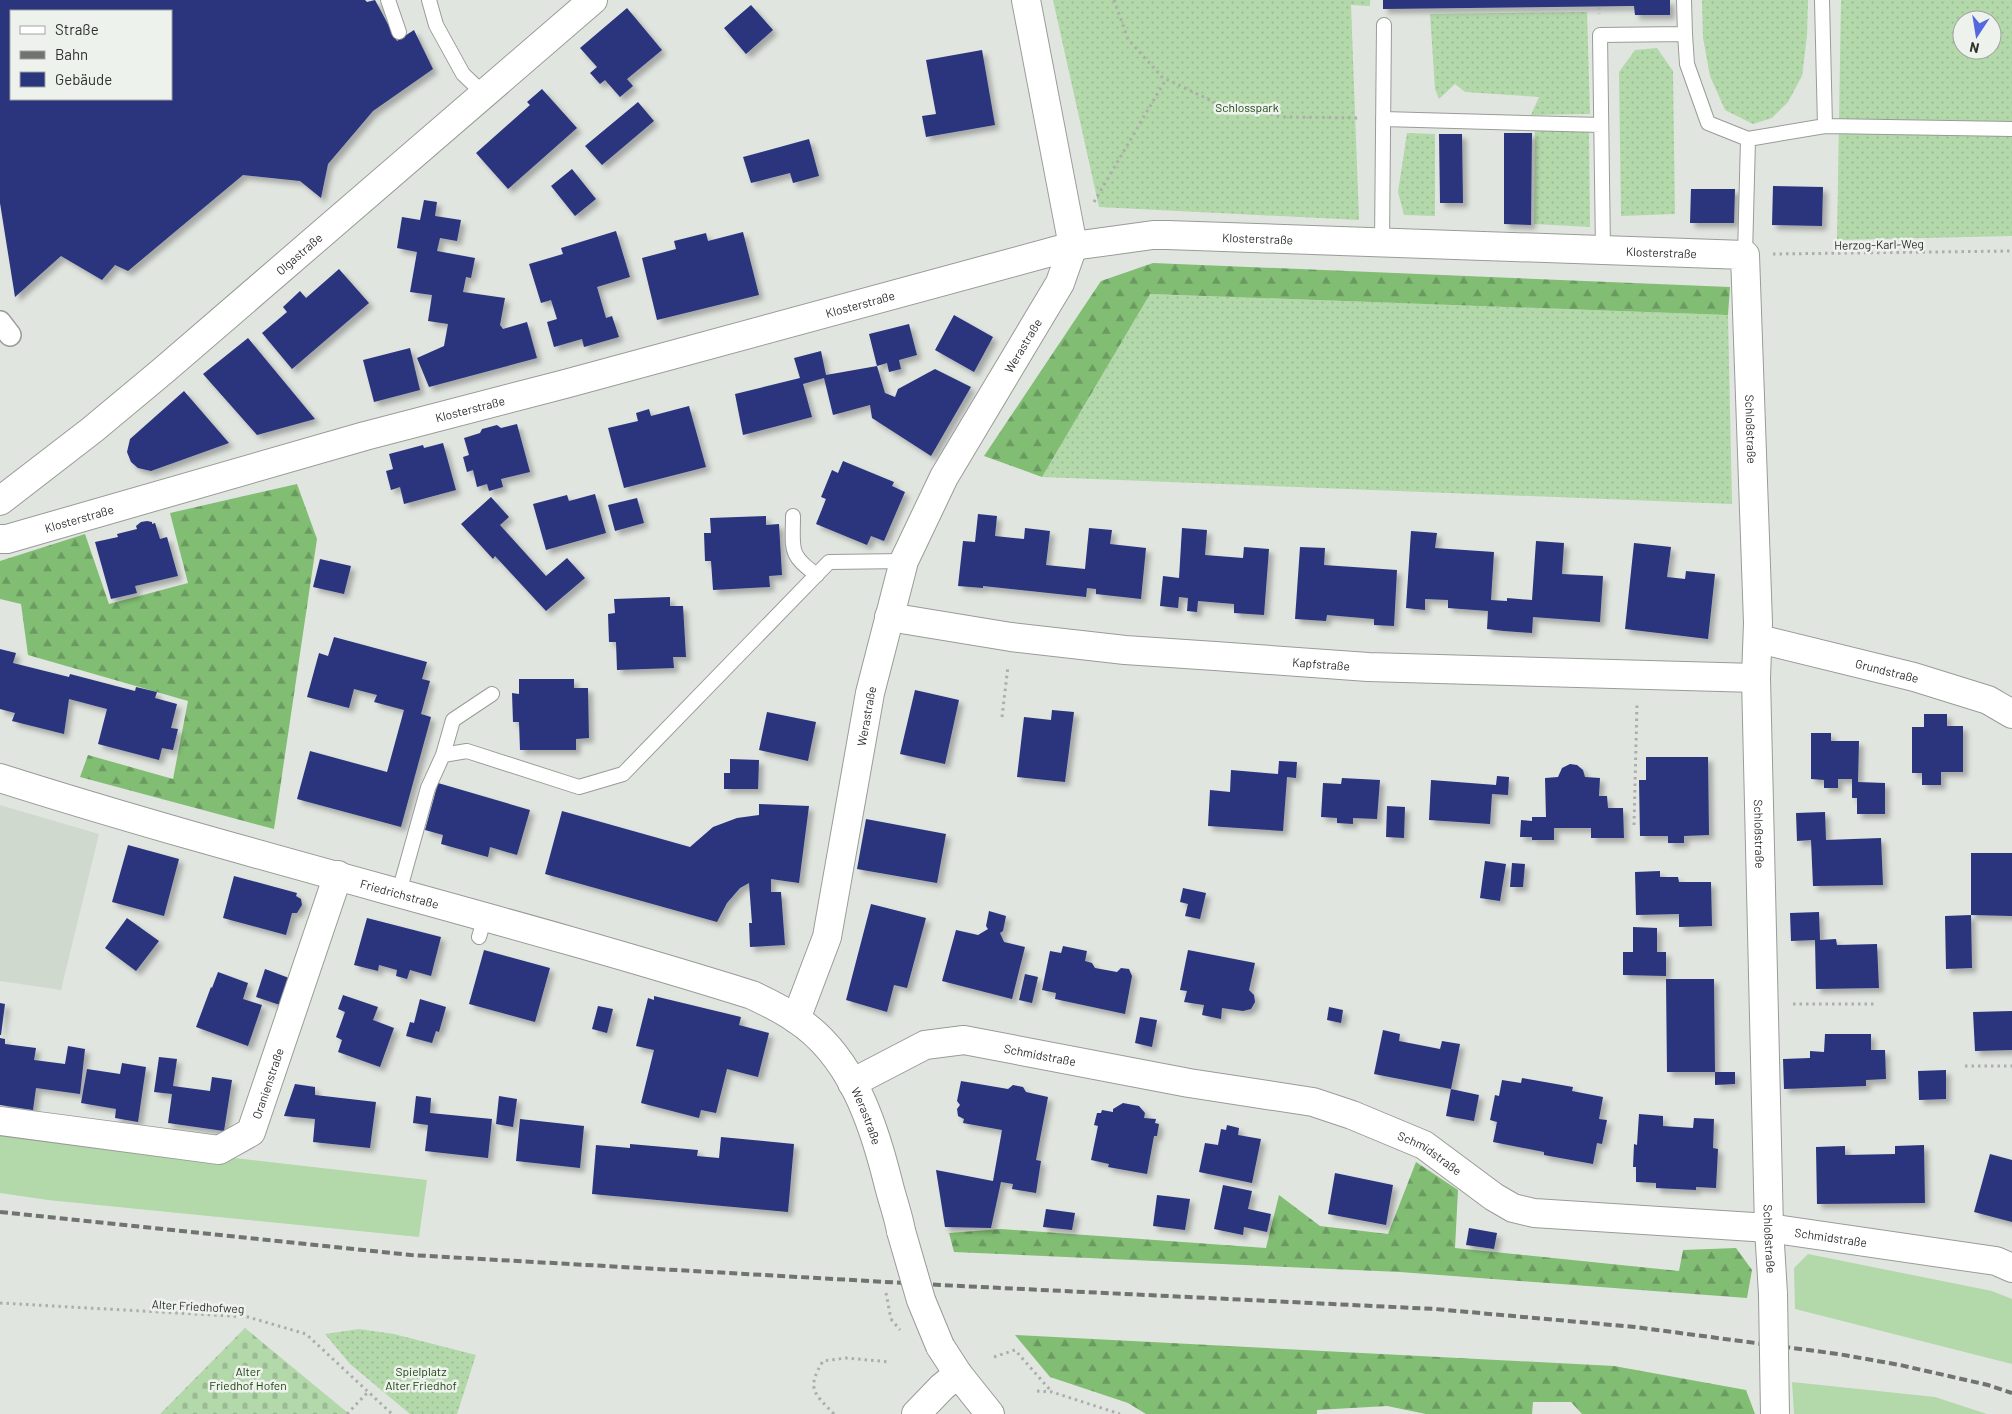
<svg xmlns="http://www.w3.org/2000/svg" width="2012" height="1414" font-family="Barlow,sans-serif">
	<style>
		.built { fill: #d0d9ce }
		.grass { fill: url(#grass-dots); fill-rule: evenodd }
		.forest { fill: url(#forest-firs) }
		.cemetery { fill: url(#cemetery-stones) }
		.garden { fill: #b3d8aa }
		.building { fill: #29357d; fill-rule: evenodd; filter: url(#shadow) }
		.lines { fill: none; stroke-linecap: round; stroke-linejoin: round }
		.service-casing { stroke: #989c97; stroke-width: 16 }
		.pedestrian-casing { stroke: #989c97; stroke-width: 24 }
		.minor-casing { stroke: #989c97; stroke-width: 30 }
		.secondary-casing { stroke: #989c97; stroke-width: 30 }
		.path { stroke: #abaeaa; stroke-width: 3; stroke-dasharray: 2.5 4; stroke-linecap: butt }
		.service { stroke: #fff; stroke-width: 14 }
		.pedestrian { stroke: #fff; stroke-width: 21 }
		.minor { stroke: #fff; stroke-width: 28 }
		.secondary { stroke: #fff; stroke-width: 28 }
		.rail { stroke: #707370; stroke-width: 4; stroke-dasharray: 8 4; stroke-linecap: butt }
		.minor-bridge-casing { stroke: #989c97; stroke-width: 30; stroke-linecap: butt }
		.secondary-bridge-casing { stroke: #989c97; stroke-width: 30; stroke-linecap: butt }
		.path-bridge { stroke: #abaeaa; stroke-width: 3; stroke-dasharray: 2.5 4; stroke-linecap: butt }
		.minor-bridge { stroke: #fff; stroke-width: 28 }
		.secondary-bridge { stroke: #fff; stroke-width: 28 }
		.labels { text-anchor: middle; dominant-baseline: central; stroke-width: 5; stroke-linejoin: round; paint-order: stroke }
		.park-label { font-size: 12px; fill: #1e4513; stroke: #eef2ed }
		.street-label { font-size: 12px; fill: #2e302e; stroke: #eef2ed }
	</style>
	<defs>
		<pattern id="grass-dots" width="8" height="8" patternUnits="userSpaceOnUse" patternTransform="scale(1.25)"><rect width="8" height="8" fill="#b3d8aa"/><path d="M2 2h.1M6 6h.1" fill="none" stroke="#9aba93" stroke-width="1.8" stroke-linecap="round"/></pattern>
		<pattern id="forest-firs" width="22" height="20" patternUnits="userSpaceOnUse" patternTransform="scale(1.25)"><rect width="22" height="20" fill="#81bd73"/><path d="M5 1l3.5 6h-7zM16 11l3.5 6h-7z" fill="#6a9a5f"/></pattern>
		<pattern id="cemetery-stones" width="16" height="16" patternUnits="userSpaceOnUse" patternTransform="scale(1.25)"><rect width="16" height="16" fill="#b3d8aa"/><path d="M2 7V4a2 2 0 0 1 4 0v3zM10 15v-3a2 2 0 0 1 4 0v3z" fill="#9aba93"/></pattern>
		<filter id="shadow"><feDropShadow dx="4.5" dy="4.5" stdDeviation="2.5" flood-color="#0004"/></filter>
	</defs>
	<rect width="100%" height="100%" fill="#e1e5e0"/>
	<path class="built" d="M0,805L99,834L61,990L0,981Z"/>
	<path class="grass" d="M1053,0H1370V6L1351,5L1359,220L1099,207Z
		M1702,0H1808L1807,36L1802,76L1788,102L1772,118L1753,124L1725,110L1710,76L1703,38Z
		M1841,0H2012V236L1837,240ZM1962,20H1992V50H1962Z
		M1587,12L1590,114L1531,115L1539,97L1465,92L1455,84L1439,99L1435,89L1430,14Z
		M1657,48L1673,71L1675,214L1621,216L1619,72L1635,50Z
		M1535,129L1589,132L1590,227L1534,224Z
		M1407,133L1435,134V216L1404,215L1398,192Z
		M1150,294L1728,315L1732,504L1042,477Z
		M359,1329L394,1334L476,1355L457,1414H410L350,1364L325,1334Z"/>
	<path class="forest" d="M1153,263L1730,287L1728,315L1150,294L1042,477L984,456L1101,281Z
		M297,484L317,539L274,829L80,777L88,755L173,779L188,701L28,655L21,604L0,599V561L85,534L109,604L188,583L170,513Z
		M1416,1162L1458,1190L1455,1248L1679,1271L1683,1250L1736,1248L1752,1270L1747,1298L1400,1272L954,1252L949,1233L1001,1229L1266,1248L1279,1195L1320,1226L1388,1234Z
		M1015,1335L1614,1366L1746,1390L1755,1414H1582L1571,1402H1533L1532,1414H1426L1387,1406L1317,1410V1414H1146L1128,1403L1050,1377Z"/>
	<path class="cemetery" d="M245,1328L348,1413L350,1414H160Z"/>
	<path class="garden" d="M0,1131L427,1180L419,1237L48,1200L0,1193Z
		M1808,1254L1992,1291L2012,1299V1364L1795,1309L1794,1268Z
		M1792,1382L1935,1397L1987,1414H1794Z"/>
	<path class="building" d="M0,0H365L367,2L375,0L397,41L414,30L433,69L373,111L328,164L321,198L300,181L243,175L128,271L115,265L102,280L61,256L15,297L0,203ZM11,11H171V99H11Z
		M1383,0H1670V15H1635L1634,6L1383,9Z
		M751,5L773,30L746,54L724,28Z
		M627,8L662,50L627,79L633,86L620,97L605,80L600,84L590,73L597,67L580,48Z
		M982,50L995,125L926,137L922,116L936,114L926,60Z
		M542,89L577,128L508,189L476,153L530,105L527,102Z
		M638,102L654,121L602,165L585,146Z
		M1504,133H1532L1531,225L1504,224Z
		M1439,134H1462L1463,203H1440Z
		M809,139L819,176L793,183L790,173L751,183L743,157Z
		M572,169L596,199L575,216L551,186Z
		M1773,186L1823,187L1822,226L1772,225Z
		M1691,189H1735L1734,223H1690Z
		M424,200L437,202L435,216L461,220L457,241L440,238L437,251L475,258L471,278L466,277L463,292L505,298L500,325L503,329L527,322L537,358L429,387L417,358L444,346L448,324L428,321L432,295L410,292L417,252L397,248L402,217L420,220Z
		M616,231L630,277L597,287L606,318L612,316L619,337L584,347L582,339L554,347L547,322L557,319L551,300L541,303L529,264L563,254L561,248Z
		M743,232L759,295L657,320L642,258L676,249L674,241L706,233L708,241Z
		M339,269L369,303L292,369L262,333L287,312L283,307L300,291L306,298Z
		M954,315L993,337L974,372L935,350Z
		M909,324L917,355L899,360L901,369L889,372L887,363L877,366L885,393L895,397L898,389L935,369L971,387L931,456L872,418L870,405L833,415L824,378L803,384L812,417L743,435L735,394L800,378L794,358L821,351L826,375L877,366L869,334Z
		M248,338L315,419L257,435L203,374Z
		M410,348L420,390L374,402L363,360Z
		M184,391L229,443L151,471L138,468L131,462L127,452L130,439Z
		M689,406L706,467L624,488L608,428L638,421L636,413L649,409L651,416Z
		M517,424L530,472L501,479L503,487L489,491L487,484L477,487L473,470L467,472L463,457L469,455L464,438L480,433L482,429L497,425L501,428Z
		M443,443L456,490L404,504L400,487L391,490L386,471L393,469L389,454L423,445L424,448Z
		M843,461L894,482L892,486L905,492L884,541L871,536L867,545L816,524L826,499L821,497L832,470L838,473Z
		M595,494L606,533L546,550L533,504L567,495L569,501Z
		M491,497L509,517L500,525L546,576L567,558L585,578L546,611L495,556L493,559L461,524Z
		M637,498L644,523L615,531L608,505Z
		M978,514L997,516L995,536L1024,539L1025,528L1050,531L1046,565L1085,569L1089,528L1112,530L1110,544L1146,548L1141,599L1096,594V589L1087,588L1086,597L983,586V588L958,586L963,541L975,542Z
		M766,516V525L779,524L782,575L769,576L770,587L713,590L711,561H705L704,533H711L710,518Z
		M147,521L152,522V524L155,523L160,539L167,537L178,576L135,586L137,593L111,599L95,542L118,537L117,534L137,529L136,526L141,522Z
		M1182,528L1207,530L1205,555L1243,558L1244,547L1269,549L1264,615L1234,613V604L1198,601L1197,612L1187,611L1188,598L1179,597L1178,608L1160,606L1163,576L1179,578Z
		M1411,531L1437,533L1435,548L1494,552L1491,600L1507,601V598L1532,600L1536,541L1564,543L1562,574L1603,576L1600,622L1533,617L1532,633L1504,631L1487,629L1488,611L1448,608V600L1425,599V610L1406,608Z
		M1634,543L1671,547L1667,577L1685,579L1686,571L1715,574L1708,639L1625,629Z
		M1300,547L1325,548L1324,565L1397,570L1394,626L1374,625V619L1327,615L1326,621L1295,619Z
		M320,559L351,566L344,594L313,587Z
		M670,597V606H683L686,657H673L674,668L617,670L616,642H609L608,614L615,613L614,599Z
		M334,637L427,662L422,679L430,681L421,714L431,717L401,827L297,799L310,751L387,772L404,710L374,702L377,695L354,689L349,708L307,697L319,653L328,656Z
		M0,649L16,653L13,663L69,677L70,674L135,691L136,687L157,692L155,698L177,704L171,728L178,729L173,750L162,748L159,760L98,744L107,709L69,699L64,734L12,721L15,713L0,709Z
		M519,679H574V688H588L589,738L576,739V750H520L519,722H513L512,693L519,694Z
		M915,690L959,700L945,764L900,754Z
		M1052,710L1074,712L1065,782L1017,777L1024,717L1051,720Z
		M767,712L816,722L808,761L759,750Z
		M1924,714H1947V726H1963V772H1941V785H1922V773H1912V727H1924Z
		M1811,733H1831V741H1859L1858,782L1885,783V814H1857V798H1852V779H1838V788H1824V780L1811,779Z
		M1646,757H1708L1709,835L1684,836V843H1668V836H1640L1639,780H1646Z
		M730,759L759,760L758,789H724V773H730Z
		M1279,761L1297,762L1296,778L1287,777L1283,831L1208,826L1210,790L1230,792L1231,770L1278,774Z
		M1570,764L1577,765L1583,770L1585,777L1600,778L1599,796H1607L1608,808H1623L1624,838H1591V828H1554V840H1532V837H1520L1521,820L1532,821V817H1546L1545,778L1558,777L1562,768Z
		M1497,776L1509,777L1508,795L1492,794L1490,824L1429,820L1431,780L1496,785Z
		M1342,778L1380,780L1377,819L1353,818V824L1337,823V818L1321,817L1323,783L1341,784Z
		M438,783L530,810L517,855L490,847L488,857L441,844L443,835L425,830Z
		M759,804L809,806L799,883L771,879V892H781L785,945L750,947L749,923H752L749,883L740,888L727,903L717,922L545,874L562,811L690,847L713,827L737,818L759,815Z
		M1387,806L1405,807L1404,838L1386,837Z
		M1825,812L1826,840L1881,838L1883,885L1813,886L1811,840L1797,841L1796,813Z
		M866,819L946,834L937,883L857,869Z
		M128,845L179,859L164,916L112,902Z
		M1971,853H2012V916L1971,915Z
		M1485,861L1506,864L1500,901L1480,898Z
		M1512,863L1525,864L1523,887H1510Z
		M1660,871V877H1678L1679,882H1711L1712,926L1679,927V914L1636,915L1635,872Z
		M234,876L297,893L296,896L301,899L302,905L297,913H292L286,935L223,918Z
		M1183,888L1206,893L1200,919L1185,916L1188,904L1180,902Z
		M871,904L926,918L907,988L894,985L887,1012L846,1000Z
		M989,911L1006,916L1003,931L1000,933L1004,942L1025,947L1012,999L942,981L956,930L978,935L988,929L986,926Z
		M1819,912L1820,940L1836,939L1837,945L1877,944L1879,988L1816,989L1815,940L1791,941L1790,913Z
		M1971,915L1972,968L1946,969L1945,916Z
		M127,918L159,941L136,971L105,948Z
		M367,918L441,937L431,976L410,970L407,979L396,976L397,970L379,965L378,971L354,965Z
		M1633,927L1657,928V952H1666V976L1623,975V952H1633Z
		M1063,946L1087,951L1085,961L1092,963L1095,968L1117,972L1121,968L1129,969L1132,976L1125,1014L1055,999L1056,993L1042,990L1050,951L1061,953Z
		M484,950L550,968L535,1022L469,1004Z
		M1188,950L1255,963L1249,990L1254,995L1255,1002L1251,1009L1243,1011L1222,1008L1221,1019L1202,1015L1204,1005L1184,1002L1187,991L1180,990Z
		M265,969L289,978L280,1005L256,997Z
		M218,972L248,983L243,999L262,1005L248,1046L196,1027L211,987L212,988Z
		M1025,974L1038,977L1032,1003L1019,1000Z
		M1666,979H1714L1715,1072H1667Z
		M343,995L378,1007L373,1020L394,1028L380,1067L338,1052L342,1040L336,1037L345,1012L338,1009Z
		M654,996L741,1017L739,1025L769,1033L758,1077L727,1069L716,1113L701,1110L699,1118L641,1103L654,1050L636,1046L648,998L654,1000Z
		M420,999L446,1007L439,1032L436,1031L432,1043L406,1036L410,1022L414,1023Z
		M0,1003L5,1004L1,1035H0Z
		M598,1006L613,1009L607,1033L592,1029Z
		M1329,1007L1343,1010L1341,1023L1327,1020Z
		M2012,1011V1050L1975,1051L1973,1012Z
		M1140,1017L1157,1020L1152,1047L1135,1043Z
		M1383,1030L1400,1034L1399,1041L1440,1049L1442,1041L1460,1044L1451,1089L1374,1074Z
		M1825,1034H1871V1050H1885L1886,1079L1866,1080V1086L1784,1089L1783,1059L1810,1058V1051L1824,1052Z
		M0,1038L5,1039V1044L36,1048L34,1060L65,1064L68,1046L85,1049L80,1094L36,1088L33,1110L0,1105Z
		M159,1057L177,1059L173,1086L210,1091L212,1077L232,1080L224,1131L168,1123L172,1094L154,1092Z
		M122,1063L146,1067L138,1122L115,1118L116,1109L81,1103L87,1069L120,1074Z
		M1946,1070V1099L1919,1100L1918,1071Z
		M1715,1072H1735V1084L1715,1085Z
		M1522,1078L1573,1087L1572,1091L1603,1097L1599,1119L1607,1120L1602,1144L1597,1143L1593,1164L1544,1155V1152L1493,1142L1497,1122L1490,1120L1495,1095L1499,1096L1502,1080L1521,1083Z
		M961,1081L1008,1089L1013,1085L1023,1087L1026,1092L1048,1097L1036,1160L1041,1161L1036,1193L1012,1189L1013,1184L1001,1182L991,1228L945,1227L936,1170L993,1181L1002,1130L963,1123L964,1119L958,1116L957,1109L960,1105L957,1101Z
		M295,1084L315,1087V1095L376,1102L370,1148L313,1142L315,1119L284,1116Z
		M1451,1089L1479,1095L1474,1121L1446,1116Z
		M416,1096L431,1098L430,1113L492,1119L488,1158L425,1151L428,1125L413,1123Z
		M499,1096L517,1099L513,1127L496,1124Z
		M1123,1103L1139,1106L1145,1113L1144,1118L1156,1119L1155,1123L1159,1124L1157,1136H1154L1147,1174L1108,1167L1109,1164L1091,1160L1098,1126L1094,1125L1097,1113H1101L1102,1110L1113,1112V1109Z
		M1639,1114L1663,1116V1126L1693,1128L1694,1118L1714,1119L1713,1148L1718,1149L1716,1188L1696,1187V1190L1656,1188V1183L1636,1182V1167H1633L1634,1144L1637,1145Z
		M520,1119L584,1126L580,1168L516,1161Z
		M1227,1125L1239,1128L1238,1135L1261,1139L1252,1183L1199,1172L1205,1143L1218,1145L1221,1129L1226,1130Z
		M721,1137L794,1144L788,1212L592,1194L596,1145L630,1148V1144L698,1150L697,1156L719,1158Z
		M1924,1145L1925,1203L1817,1204L1816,1147L1845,1146V1155L1895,1154V1146Z
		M1990,1154L2012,1160V1222L1974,1212Z
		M1335,1173L1393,1185L1386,1225L1328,1214Z
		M1223,1185L1252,1191L1248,1209L1271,1214L1267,1232L1244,1227L1243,1235L1214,1229Z
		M1157,1195L1190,1199L1185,1230L1153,1226Z
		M1046,1209L1075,1213L1072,1230L1043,1227Z
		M1469,1228L1497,1233L1494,1249L1466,1245Z"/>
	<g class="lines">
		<defs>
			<path id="service" d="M388,0L399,32
				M429,0L436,25L463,74L484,94
				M1822,0L1825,126
				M1685,34L1687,64L1708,123L1748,139
				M1383,119L1601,125
				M1382,243L1384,25
				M1603,250L1600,35L1685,34L1684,0
				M1745,255L1748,139L1825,126L2012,129
				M793,516C793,549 788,555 817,575
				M443,755L453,720L492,694
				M399,892L428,788L443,755L467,751L579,787L623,774L829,562L904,561
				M479,937L485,917"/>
			<path id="pedestrian" d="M0,322L10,335"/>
			<g id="minor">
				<path id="s1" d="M0,501L92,430L164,370L593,0"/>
				<path id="s2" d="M0,539H7L365,436L565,384L1073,246L1153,235H1167L1745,255L1758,623L1756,678L1769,1228L1773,1294"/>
				<path id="s3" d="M889,617L1011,637L1125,650L1215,656L1368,667L1756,678"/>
				<path id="s4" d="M1759,639L1914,677L1988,700L2012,714"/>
				<path id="s5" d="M796,1019L827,937L870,693L904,561L944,477L1060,283L1073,246L1026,0"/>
				<path id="s6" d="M852,1083L925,1045L964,1040L1189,1083L1313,1102L1352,1115L1424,1145L1494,1197L1513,1208L1534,1213L1769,1228L1996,1261L2012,1268"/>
				<path id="s7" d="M0,1121L219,1150L251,1132L338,875"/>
			</g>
			<g id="secondary">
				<path id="s8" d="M0,778C249,857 503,917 752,995C767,1002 782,1009 796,1019C851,1055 873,1122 888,1182C892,1199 898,1214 901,1231"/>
				<path d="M940,1346L958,1374L990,1414"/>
				<path d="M916,1414L942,1387L958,1374"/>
			</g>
		</defs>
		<use href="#service" class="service-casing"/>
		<use href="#pedestrian" class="pedestrian-casing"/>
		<use href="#minor" class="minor-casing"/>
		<use href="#secondary" class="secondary-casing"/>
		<path class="path" d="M1114,0L1128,39L1162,77L1166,79L1216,103L1283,117L1361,118
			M1599,7V14
			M1094,202L1166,79
			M1773,254L2012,251
			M1002,717L1008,666
			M1634,825L1637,704
			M1793,1004H1877
			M1965,1066H2012
			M0,1303L248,1317L306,1334L392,1414
			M891,1319L900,1330
			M994,1357L1015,1350L1051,1391
			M1037,1391L1052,1392L1120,1414
			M347,1414L368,1392
			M834,1414C814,1393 806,1389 823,1361L846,1358L890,1362"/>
		<use href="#service" class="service"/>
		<use href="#pedestrian" class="pedestrian"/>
		<use href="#minor" class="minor"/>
		<use href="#secondary" class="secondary"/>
		<path class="rail" d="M0,1212L411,1255L940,1285L1435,1309L1635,1327L1838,1354L1900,1365L1988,1385L2012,1393"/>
		<defs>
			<path id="minor-bridge" d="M1773,1294L1775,1414"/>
			<path id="secondary-bridge" d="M901,1231L921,1300L940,1346"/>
		</defs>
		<use href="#minor-bridge" class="minor-bridge-casing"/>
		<use href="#secondary-bridge" class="secondary-bridge-casing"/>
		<path class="path-bridge" d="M886,1293L891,1319"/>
		<use href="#minor-bridge" class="minor-bridge"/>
		<use href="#secondary-bridge" class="secondary-bridge"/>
	</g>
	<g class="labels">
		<g class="park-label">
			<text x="1247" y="107">Schlosspark</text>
			<text x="248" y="1371">Alter<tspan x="248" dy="14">Friedhof Hofen</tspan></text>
			<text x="421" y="1371">Spielplatz<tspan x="421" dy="14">Alter Friedhof</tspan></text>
		</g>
		<g class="street-label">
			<text stroke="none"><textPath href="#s2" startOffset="1298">Klosterstraße</textPath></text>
			<text transform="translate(1879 244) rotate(-1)">Herzog-Karl-Weg</text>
			<text stroke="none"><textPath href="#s2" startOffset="1702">Klosterstraße</textPath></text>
			<text stroke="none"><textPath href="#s1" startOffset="388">Olgastraße</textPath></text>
			<text stroke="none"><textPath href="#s2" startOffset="892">Klosterstraße</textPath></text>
			<text stroke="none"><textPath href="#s5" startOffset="718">Werastraße</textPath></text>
			<text stroke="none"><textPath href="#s2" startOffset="488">Klosterstraße</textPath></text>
			<text stroke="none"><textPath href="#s2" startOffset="1960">Schloßstraße</textPath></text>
			<text stroke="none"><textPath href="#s2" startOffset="82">Klosterstraße</textPath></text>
			<text stroke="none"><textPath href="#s3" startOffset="435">Kapfstraße</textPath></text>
			<text stroke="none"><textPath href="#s4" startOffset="132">Grundstraße</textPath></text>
			<text stroke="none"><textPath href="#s5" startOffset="312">Werastraße</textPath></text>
			<text stroke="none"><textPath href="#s2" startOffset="2365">Schloßstraße</textPath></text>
			<text stroke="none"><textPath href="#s8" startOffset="416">Friedrichstraße</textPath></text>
			<text stroke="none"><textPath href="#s6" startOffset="199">Schmidstraße</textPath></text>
			<text stroke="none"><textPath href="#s7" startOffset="309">Oranienstraße</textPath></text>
			<text stroke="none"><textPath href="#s8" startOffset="955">Werastraße</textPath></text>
			<text stroke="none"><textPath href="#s6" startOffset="604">Schmidstraße</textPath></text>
			<text stroke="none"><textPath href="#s6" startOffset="1024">Schmidstraße</textPath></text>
			<text stroke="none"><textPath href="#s2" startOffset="2770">Schloßstraße</textPath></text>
			<text transform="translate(198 1306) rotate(3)">Alter Friedhofweg</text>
		</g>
	</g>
	<rect x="10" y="10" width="162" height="90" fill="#eef2ed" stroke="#a1a4a1"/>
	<rect x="20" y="26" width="25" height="8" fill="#ffffff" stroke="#a1a4a1"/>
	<text x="55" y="35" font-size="15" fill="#2e302e">Straße</text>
	<rect x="20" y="51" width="25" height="8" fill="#707370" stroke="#a1a4a1"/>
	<text x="55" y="60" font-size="15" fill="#2e302e">Bahn</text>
	<rect x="20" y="72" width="25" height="15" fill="#29357d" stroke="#a1a4a1"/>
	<text x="55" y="85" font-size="15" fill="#2e302e">Gebäude</text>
	<g transform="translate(1977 35) rotate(192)"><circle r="24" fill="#eef2ed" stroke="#a1a4a1"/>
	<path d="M0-4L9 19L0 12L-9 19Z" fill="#5469df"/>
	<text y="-8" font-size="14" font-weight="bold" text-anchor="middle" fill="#2e302e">N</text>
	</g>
</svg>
